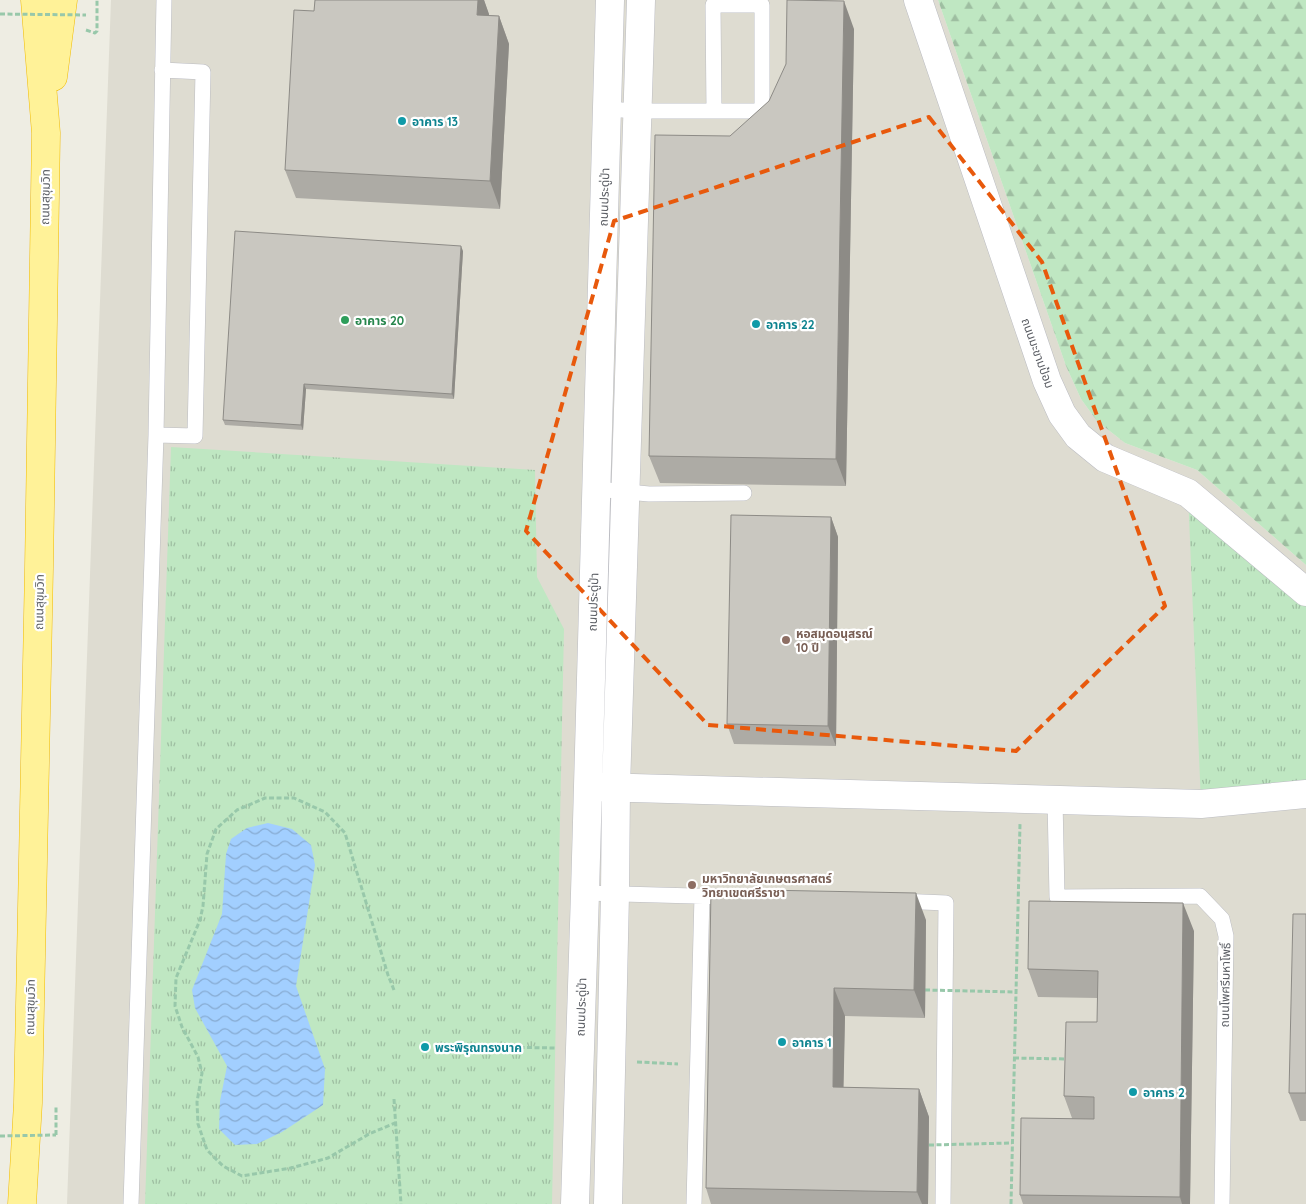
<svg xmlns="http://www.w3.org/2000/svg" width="1306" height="1204" font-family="Quicksand,'Noto Sans Thai',sans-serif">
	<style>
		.education { fill: #dedcd1 }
		.grass { fill: url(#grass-tufts) }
		.forest { fill: url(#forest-firs) }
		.water { fill: url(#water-waves) }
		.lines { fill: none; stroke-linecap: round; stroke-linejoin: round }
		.service-casing { stroke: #bbbcc2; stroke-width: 16 }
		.minor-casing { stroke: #bbbcc2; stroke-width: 29 }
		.trunk-casing { stroke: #f1bb00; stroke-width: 29 }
		.path { stroke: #98c8aa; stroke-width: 3; stroke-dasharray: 5 2.5; stroke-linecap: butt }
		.service { stroke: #fff; stroke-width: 15 }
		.minor { stroke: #fff; stroke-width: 28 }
		.trunk { stroke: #fff298; stroke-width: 28 }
		.path-bridge { stroke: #98c8aa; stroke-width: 3; stroke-dasharray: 5 2.5; stroke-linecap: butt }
		.wall { fill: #adaba5 }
		.shaded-wall { fill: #8d8b86 }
		.building { fill: #c9c7c0; stroke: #8d8b86 }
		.marked { fill: none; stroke: #e8590c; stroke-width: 4; stroke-dasharray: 10 6; stroke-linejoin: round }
		.culture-dot { fill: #0f9aa8; stroke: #fff; stroke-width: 2 }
		.leisure-dot { fill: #2e9e5b; stroke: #fff; stroke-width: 2 }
		.education-dot { fill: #8d6e63; stroke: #fff; stroke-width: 2 }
		.labels { text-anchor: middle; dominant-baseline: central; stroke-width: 4.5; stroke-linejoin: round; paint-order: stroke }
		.culture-label { font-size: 12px; font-weight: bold; fill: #0d838f; stroke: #fff; text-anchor: start }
		.street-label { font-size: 12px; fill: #5b5e64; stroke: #fff }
		.leisure-label { font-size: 12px; font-weight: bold; fill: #27864d; stroke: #fff; text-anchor: start }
		.education-label { font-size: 12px; font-weight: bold; fill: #785e54; stroke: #fff; text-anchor: start }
	</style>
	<defs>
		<pattern id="grass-tufts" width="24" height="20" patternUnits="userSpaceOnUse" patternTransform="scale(1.25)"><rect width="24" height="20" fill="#bfe7c2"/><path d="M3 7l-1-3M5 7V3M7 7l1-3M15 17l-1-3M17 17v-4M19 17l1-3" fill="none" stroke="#9ebea1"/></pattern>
		<pattern id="forest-firs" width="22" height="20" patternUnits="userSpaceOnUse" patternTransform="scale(1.25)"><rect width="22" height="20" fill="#bfe7c2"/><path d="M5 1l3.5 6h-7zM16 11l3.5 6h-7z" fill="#9ebea1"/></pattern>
		<pattern id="water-waves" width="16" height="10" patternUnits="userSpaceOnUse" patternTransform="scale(1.25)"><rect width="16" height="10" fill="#a2cfff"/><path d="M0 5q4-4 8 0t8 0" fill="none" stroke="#87abd2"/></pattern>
	</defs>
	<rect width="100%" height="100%" fill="#eeede3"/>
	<path class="education" d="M111,0H938L1066,366L1081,399L1097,421L1125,443L1197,470L1306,565V1204H67Z"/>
	<path class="grass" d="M171,447L535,470L537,577L564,629L552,1204H145Z
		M1188,493L1306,592V794L1201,804Z"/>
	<path class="forest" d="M938,0H1306V565L1197,470L1125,443L1097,421L1081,399L1066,366Z"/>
	<path class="water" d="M268,823L292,829L311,845L315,865L296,986L325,1069L323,1105L282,1132L257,1144L235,1145L219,1129L220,1101L227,1066L195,1008L192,990L222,914L226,854L231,839L247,828Z"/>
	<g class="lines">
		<defs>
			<path id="service" d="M607,109L637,111H762V5H713L714,111
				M156,435L195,436L203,72L162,70
				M596,489L649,494L744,493
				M1055,799L1057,897L1200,896L1222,919L1226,936L1222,1204
				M585,893L731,897
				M899,901L946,903L943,1204
				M131,1204L156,435L164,0
				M694,1204L702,896"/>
			<path id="minor" d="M918,0L1047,381L1062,414L1078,436L1105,458L1188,493L1306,592
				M598,787L1201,804L1306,794
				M575,1204L585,893L610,0
				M608,1204L615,894L616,787L641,0"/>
			<path id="trunk" d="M53,77L63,0
				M22,1204L28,1103L39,568L46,133L35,0"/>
		</defs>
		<use href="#service" class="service-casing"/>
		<use href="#minor" class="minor-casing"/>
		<use href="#trunk" class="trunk-casing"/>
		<path class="path" d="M86,30L95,33L97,31V0
			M394,990L388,975L345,833L325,812L294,798H265L237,810L216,829L207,854L203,906L200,920L176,978L175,1006L182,1027L198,1057L202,1073L197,1102L198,1124L207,1150L223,1166L242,1176L260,1173L291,1168L328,1158L369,1134L395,1123
			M497,1047L555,1048
			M1014,1058L1068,1059
			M637,1062L678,1064
			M394,1099L401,1204
			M56,1135V1105
			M1011,1204L1020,824"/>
		<use href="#service" class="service"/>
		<use href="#minor" class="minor"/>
		<use href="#trunk" class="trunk"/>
		<path class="path-bridge" d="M0,14L86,15
			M925,990L1016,992
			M0,1136L56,1135
			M929,1145L1012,1143"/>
	</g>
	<path class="wall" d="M315,0H484L489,15L499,16L509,44L500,209L296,198L285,170L314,11Z
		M854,29L846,486L660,483L649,456L730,136Z
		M463,251L454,399L306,389L303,430L225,425L223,420Z
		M831,517L838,537L836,746L734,744L727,724Z
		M711,889L926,920L925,1018L845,1016L843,1087L919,1089L929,1117L928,1204H711L706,1188Z
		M1306,914V1121H1300L1289,1093Z
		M1194,931L1190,1204H1023L1020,1195L1072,1118L1064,1096L1097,1022L1098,998L1038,997L1028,969Z"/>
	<path class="shaded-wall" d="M478,0H484L489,14L487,43L477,15Z
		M844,1L854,29L846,486L836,459Z
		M499,16L509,44L500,209L490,181Z
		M461,246L463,251L454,399L452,394Z
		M304,384L306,389L303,430L301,425Z
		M831,517L838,537L836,746L828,726Z
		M916,893L926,920L925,1018L914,990Z
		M1183,903L1194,931L1190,1204H1182L1180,1197Z
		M834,988L845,1016L843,1115L833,1087Z
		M919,1089L929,1117L928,1204H922L917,1192Z"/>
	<path class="building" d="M315,0H478L477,15L499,16L490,181L285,170L294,10L314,11Z
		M787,0L844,1L836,459L649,456L655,135L730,136L769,101L786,64Z
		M235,231L461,246L452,394L304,384L301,425L223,420Z
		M731,515L831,517L828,726L727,724Z
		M711,889L916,893L914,990L834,988L833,1087L919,1089L917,1192L706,1188Z
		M1029,901L1183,903L1180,1197L1020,1195L1021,1118L1094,1119V1097L1064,1096L1066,1022H1097L1098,971L1028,969Z
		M1293,914H1306V1093H1289Z"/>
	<path class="marked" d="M929,117L1042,262L1165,606L1016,751L708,725L526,531L614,221Z"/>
	<g class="culture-dot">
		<circle cx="402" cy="121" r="5"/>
		<circle cx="756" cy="324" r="5"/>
		<circle cx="782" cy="1042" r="5"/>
		<circle cx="425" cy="1047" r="5"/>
		<circle cx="1133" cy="1092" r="5"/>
	</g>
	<circle class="leisure-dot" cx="345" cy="320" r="5"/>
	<g class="education-dot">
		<circle cx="786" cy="640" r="5"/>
		<circle cx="692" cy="885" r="5"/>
	</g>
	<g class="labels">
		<g class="culture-label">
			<text x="412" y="121">อาคาร 13</text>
			<text x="766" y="324">อาคาร 22</text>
			<text x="792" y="1042">อาคาร 1</text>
			<text x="435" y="1047">พระพิรุณทรงนาค</text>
			<text x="1143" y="1092">อาคาร 2</text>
		</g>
		<g class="street-label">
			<text transform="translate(45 197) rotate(-89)">ถนนสุขุมวิท</text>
			<text transform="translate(604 197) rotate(-88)">ถนนประดู่ป่า</text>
			<text transform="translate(1038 353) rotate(70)">ถนนมะขามป้อม</text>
			<text transform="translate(39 602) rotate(-89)">ถนนสุขุมวิท</text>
			<text transform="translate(593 602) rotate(-88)">ถนนประดู่ป่า</text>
			<text transform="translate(1225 985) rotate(-89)">ถนนโพศรีมหาโพธิ์</text>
			<text transform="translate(30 1007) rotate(-89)">ถนนสุขุมวิท</text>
			<text transform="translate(581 1007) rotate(-88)">ถนนประดู่ป่า</text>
		</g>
		<g class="leisure-label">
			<text x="355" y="320">อาคาร 20</text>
		</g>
		<g class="education-label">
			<text x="796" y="633">หอสมุดอนุสรณ์<tspan x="796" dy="14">10 ปี</tspan></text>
			<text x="702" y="878">มหาวิทยาลัยเกษตรศาสตร์<tspan x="702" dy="14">วิทยาเขตศรีราชา</tspan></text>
		</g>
	</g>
</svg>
